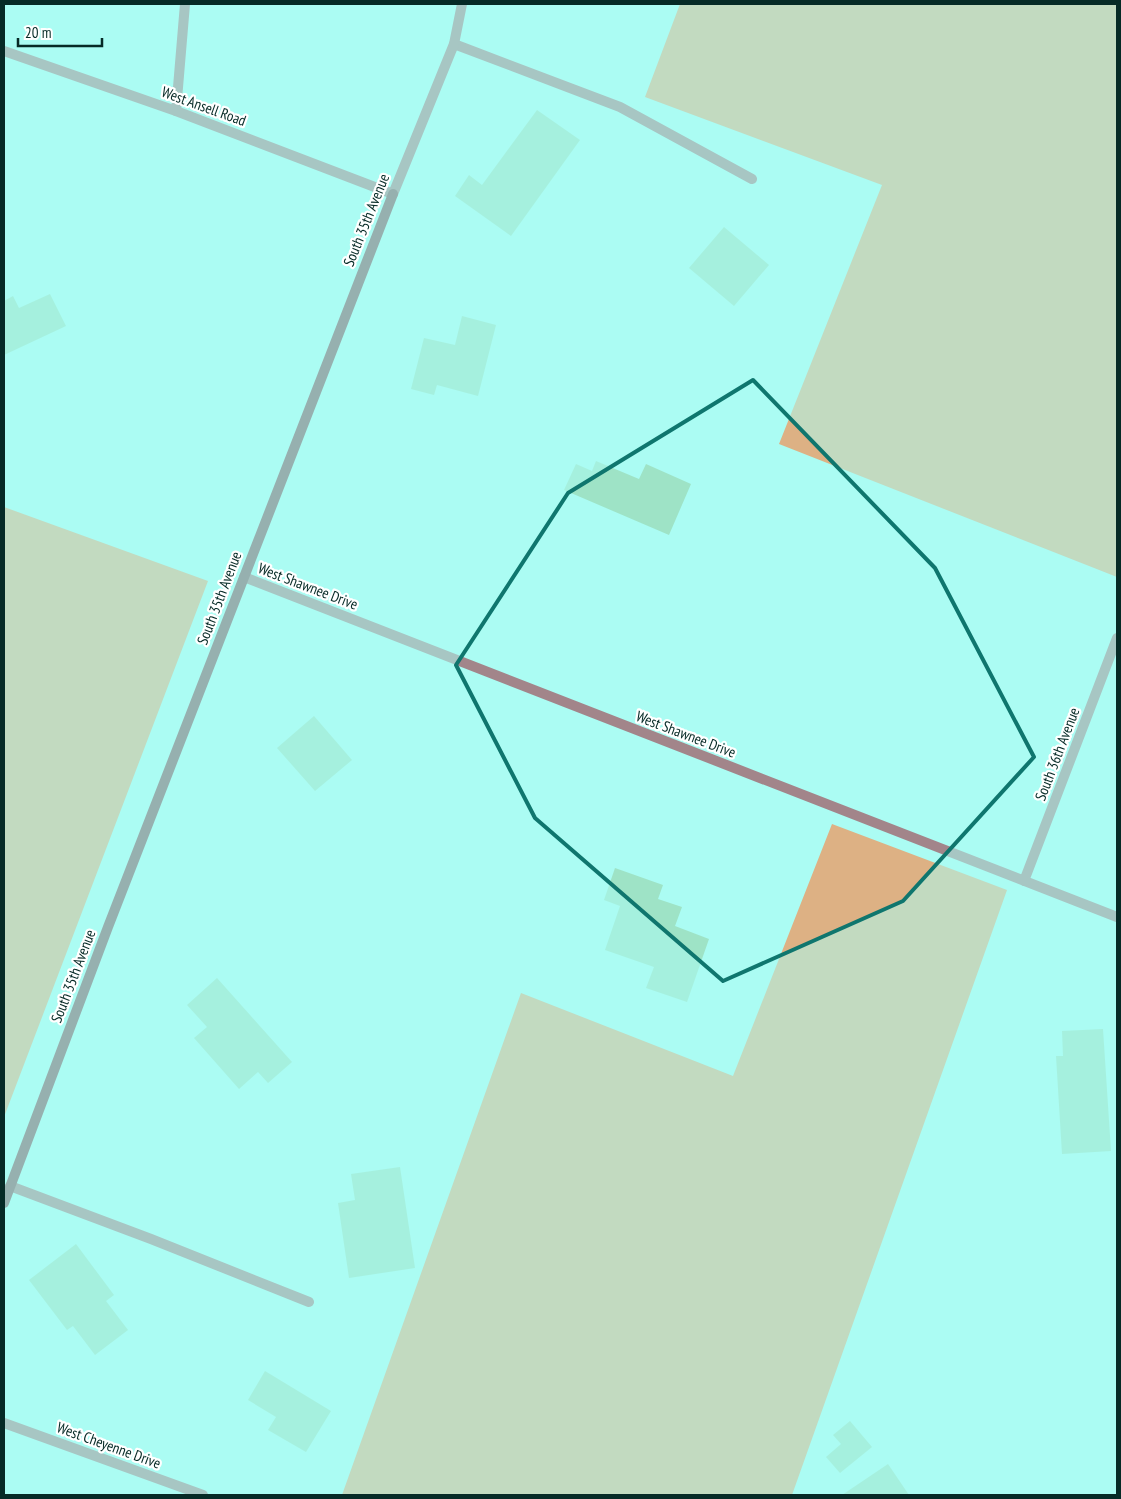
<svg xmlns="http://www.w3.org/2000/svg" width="1121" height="1499" font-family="'PT Sans Narrow',sans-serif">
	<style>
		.green { fill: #ddb184 }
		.building { fill: #9ee3c6 }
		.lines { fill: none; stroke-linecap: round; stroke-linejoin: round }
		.lane { stroke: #a2858a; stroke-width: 10 }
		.street { stroke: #a2858a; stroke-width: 10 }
		.secondary { stroke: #7d555d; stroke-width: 10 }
		.marked { fill: none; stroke: #0f766e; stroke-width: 4; stroke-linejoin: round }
		.labels { text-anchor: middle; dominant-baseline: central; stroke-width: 4.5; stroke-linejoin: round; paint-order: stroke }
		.street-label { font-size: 15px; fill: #062a26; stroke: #fff }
	</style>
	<rect width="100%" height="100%" fill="#abfcf3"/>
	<path class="green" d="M680,4H1117V577L779,444L882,185L645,97Z
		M4,507L208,581L4,1117Z
		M832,824L1007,890L792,1495H342L521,993L733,1076Z"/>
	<path class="building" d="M537,110L580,140L511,236L455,196L469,175L482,185Z
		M724,227L769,265L734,306L689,268Z
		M50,294L66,326L4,355V301L13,296L19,308Z
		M462,316L496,325L478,396L437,385L434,395L411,389L424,338L455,345Z
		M596,461L639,479L646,464L691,484L669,535L564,490L576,464L592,471Z
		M314,716L352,760L315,791L277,748Z
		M615,868L663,885L658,899L682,907L675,926L709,939L687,1002L646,988L654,967L605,950L620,906L604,900Z
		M217,978L292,1062L268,1083L258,1072L239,1089L194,1038L207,1027L187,1005Z
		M1103,1029L1111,1151L1062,1154L1056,1056H1063L1062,1031Z
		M400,1167L415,1268L349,1278L338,1203L355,1200L351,1174Z
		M76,1244L114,1295L106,1301L128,1330L95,1355L73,1326L67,1330L29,1280Z
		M265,1371L331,1411L306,1452L268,1430L276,1417L248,1400Z
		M850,1421L872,1447L840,1473L826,1457L841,1444L833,1435Z
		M888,1464L909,1495H842Z"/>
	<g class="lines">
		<path class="lane" d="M454,44L620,107L752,179
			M176,111L185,4
			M10,1186L151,1239L309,1302"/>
		<path class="street" d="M4,51L176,111L393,194L454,44L462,4
			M244,577L1117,917
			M1024,881L1117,638
			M4,1423L203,1495"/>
		<path class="secondary" d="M4,1203L108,927L393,194"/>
	</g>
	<path d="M0 0H1121V1499H0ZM753,380L935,568L1034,757L903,901L723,981L535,818L456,665L568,493Z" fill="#abfcf3" fill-opacity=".55" fill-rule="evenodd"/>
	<path class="marked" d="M753,380L935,568L1034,757L903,901L723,981L535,818L456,665L568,493Z"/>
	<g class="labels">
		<g class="street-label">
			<text transform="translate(204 106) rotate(20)">West Ansell Road</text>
			<text transform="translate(366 220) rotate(-68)">South 35th Avenue</text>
			<text transform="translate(308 586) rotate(21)">West Shawnee Drive</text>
			<text transform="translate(219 598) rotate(-69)">South 35th Avenue</text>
			<text transform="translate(686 734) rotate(21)">West Shawnee Drive</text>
			<text transform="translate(1057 754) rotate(-69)">South 36th Avenue</text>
			<text transform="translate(73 976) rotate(-69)">South 35th Avenue</text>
			<text transform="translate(109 1445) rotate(20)">West Cheyenne Drive</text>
		</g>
	</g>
	<rect width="1121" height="1499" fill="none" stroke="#062a26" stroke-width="10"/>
	<path d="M18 38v8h84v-8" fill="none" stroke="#062a26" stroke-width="2.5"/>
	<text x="25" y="38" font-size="15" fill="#062a26" stroke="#ffffff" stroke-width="4" paint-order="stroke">20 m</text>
</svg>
